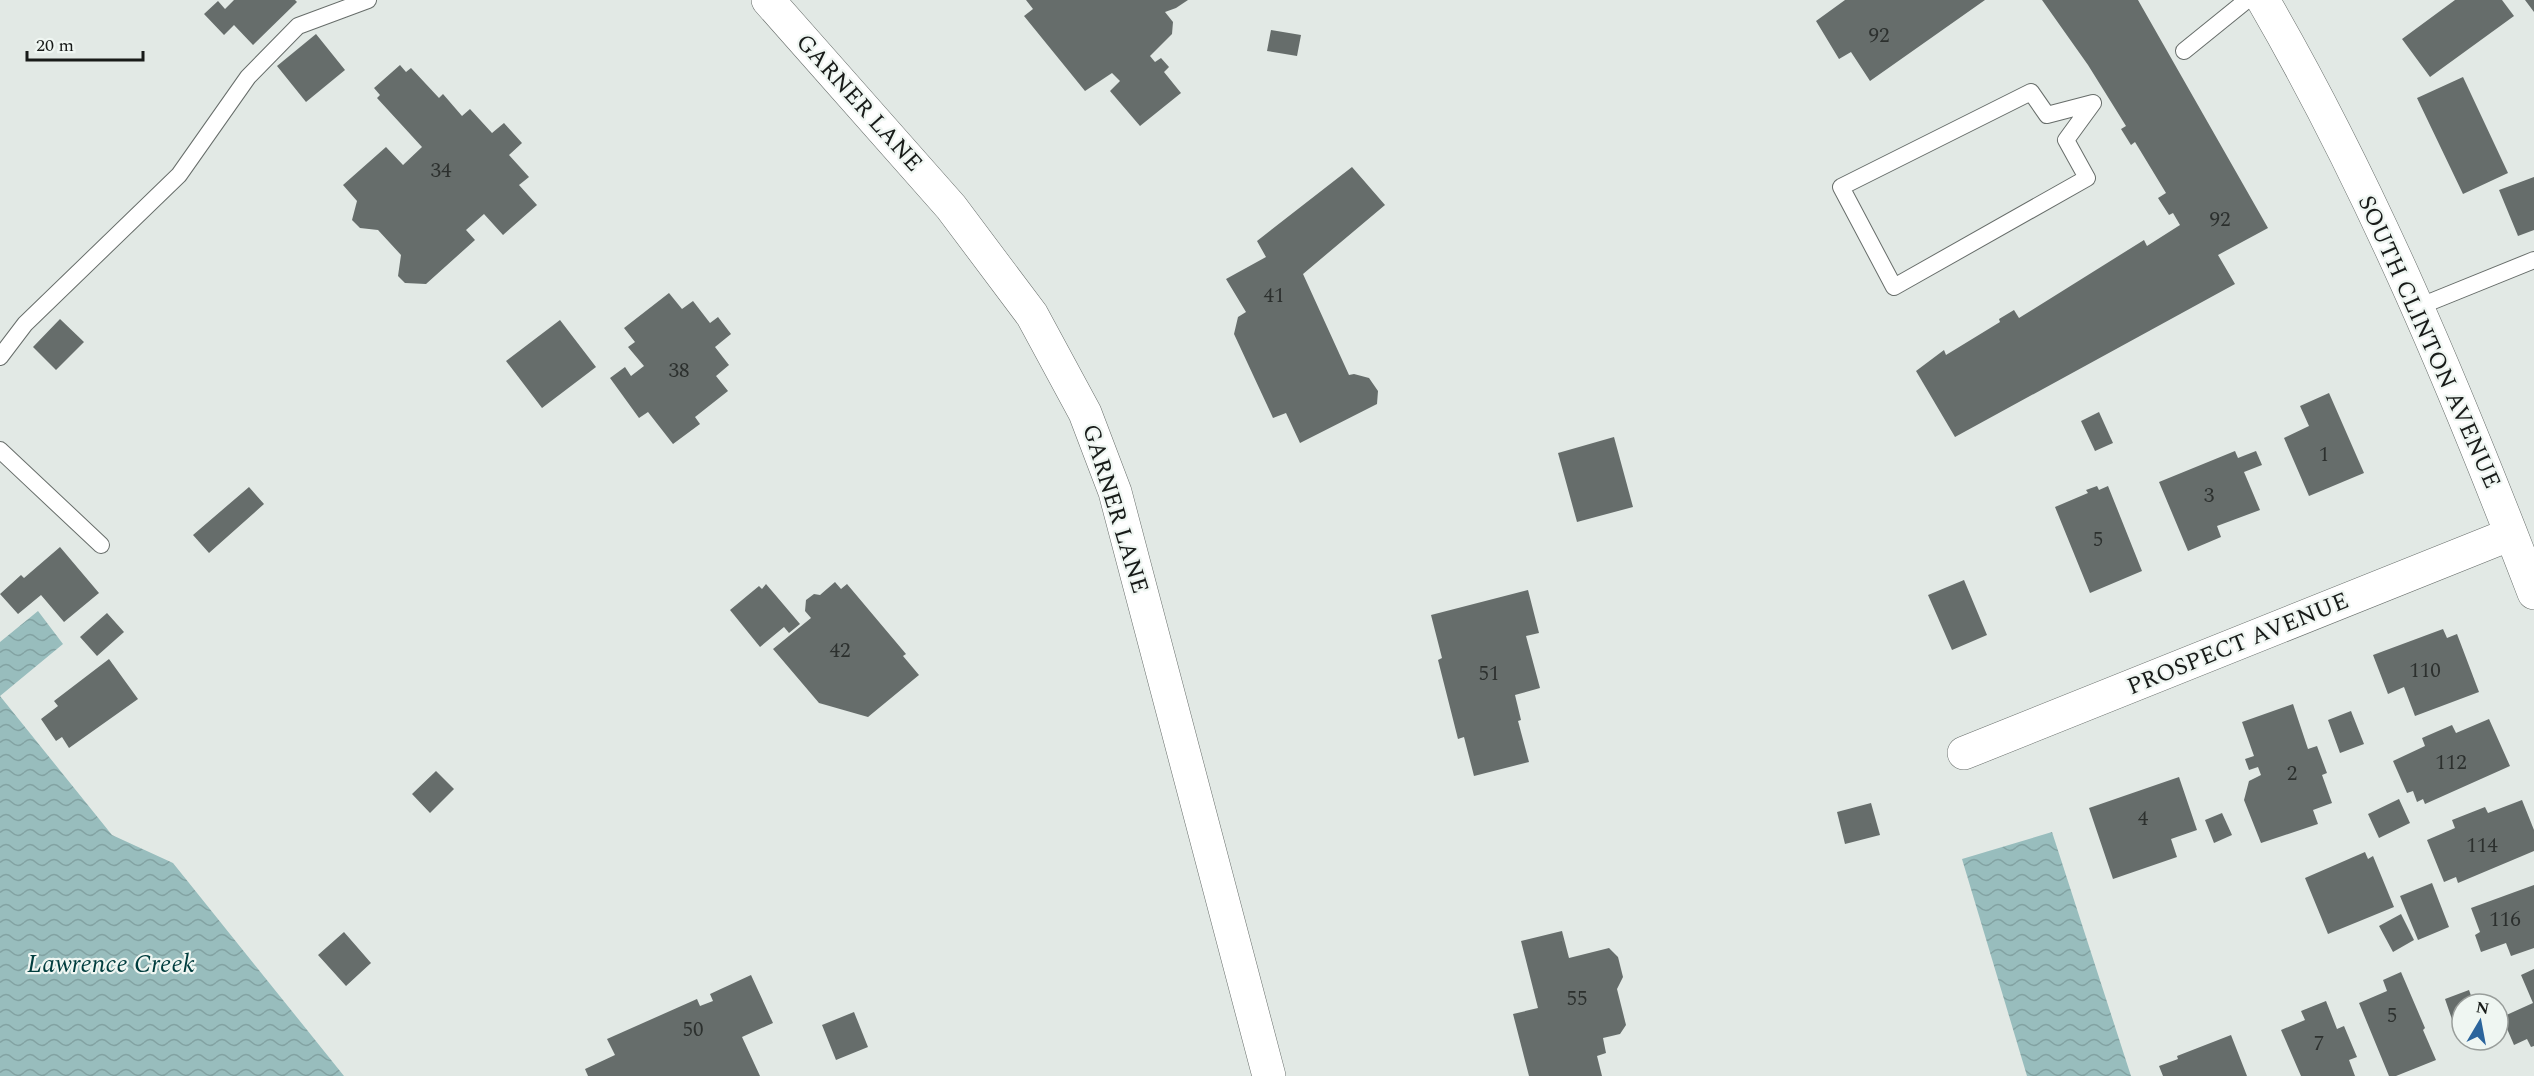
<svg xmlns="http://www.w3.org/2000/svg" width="2534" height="1076" font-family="Spectral,serif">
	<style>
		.water { fill: url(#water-waves) }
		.building { fill: #666d6b }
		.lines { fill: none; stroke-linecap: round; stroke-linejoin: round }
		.lane-casing { stroke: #676d6a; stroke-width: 18 }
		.street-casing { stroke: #676d6a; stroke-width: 34 }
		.lane { stroke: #fff; stroke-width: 16 }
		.street { stroke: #fff; stroke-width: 33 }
		.labels { text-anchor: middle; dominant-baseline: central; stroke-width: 4.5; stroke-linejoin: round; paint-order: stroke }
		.number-label { font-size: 21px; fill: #2c302e }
		.street-label { font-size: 24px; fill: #181b19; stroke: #eff6f2 }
		.water-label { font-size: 26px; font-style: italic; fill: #003d3e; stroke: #eff6f2 }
	</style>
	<defs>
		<pattern id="water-waves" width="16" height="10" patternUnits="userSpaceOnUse" patternTransform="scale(1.5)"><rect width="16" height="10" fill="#98bdbd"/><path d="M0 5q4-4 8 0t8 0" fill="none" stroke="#82a2a2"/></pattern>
	</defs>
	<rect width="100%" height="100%" fill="#e2e9e5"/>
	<path class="water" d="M38,611L63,644L0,696L112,835L173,863L344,1076H0V642Z
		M2052,832L2131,1076H2027L1962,859Z"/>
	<path class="building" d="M234,0H295L297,2L253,45L234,25L224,35L204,14L218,1L225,9Z
		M1026,0H1188L1176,8L1165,12L1173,22L1172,34L1150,56L1155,62L1161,58L1169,67L1164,72L1181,93L1140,126L1110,91L1120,81L1112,73L1085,91L1024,16L1033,9Z
		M1845,0H1985L1870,81L1851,52L1839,59L1816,21Z
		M2042,0H2138L2268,228L2218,255L2235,284L1955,437L1916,371L1944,350L1946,355L2000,322L1999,319L2014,310L2019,318L2144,240L2147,246L2180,225L2173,213L2169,215L2158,198L2166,193L2135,142L2131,145L2121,129L2126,126L2088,65Z
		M2455,0H2502L2514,16L2430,77L2402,39Z
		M2525,0H2534V12Z
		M1271,30L1301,35L1297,56L1267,51Z
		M316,34L345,70L306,102L277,66Z
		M400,65L406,72L411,68L439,98L443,94L462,116L470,109L492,133L504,123L522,143L509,155L529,177L519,185L537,205L503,235L484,214L466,230L475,240L426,284L405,283L398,276L401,255L378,230L360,228L352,220L357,201L343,185L386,147L403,165L422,147L377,98L380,95L374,88Z
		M2463,77L2508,173L2463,194L2417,98Z
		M1352,167L1385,205L1303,274L1349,375L1354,374L1369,378L1378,391L1377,404L1300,443L1286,413L1273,418L1234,334L1238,317L1246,312L1226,279L1266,257L1257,241Z
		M2534,177V230L2518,236L2499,190Z
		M669,293L682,309L693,301L710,323L718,317L731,334L715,347L729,365L716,376L728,391L695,417L700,424L673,444L648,412L639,418L610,378L625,367L631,376L644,366L628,347L635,342L624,328Z
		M60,319L84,342L56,370L33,347Z
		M560,320L596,367L542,408L506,361Z
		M2329,393L2364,473L2309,496L2284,438L2309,426L2300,406Z
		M2099,412L2113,443L2095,451L2081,421Z
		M1614,437L1633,507L1577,522L1558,453Z
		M2235,451L2238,458L2256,451L2262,465L2244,472L2260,510L2217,526L2221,537L2188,551L2159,482Z
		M2097,486L2099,490L2108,486L2142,571L2090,593L2055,507L2088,493L2086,490Z
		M249,487L264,504L209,553L193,535Z
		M60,547L99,593L64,622L41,595L18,614L0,594L21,575L24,578Z
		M1964,580L1987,635L1952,650L1928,595Z
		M835,582L841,589L847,584L906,654L903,656L919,675L868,717L819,703L773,649L811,618L805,611L806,600L814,594L820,595Z
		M766,584L800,624L789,633L784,627L760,647L730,610L759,586L762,589Z
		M1528,590L1539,633L1526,636L1540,688L1515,695L1521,720L1518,721L1529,762L1474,776L1464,737L1458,739L1438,660L1442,658L1431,615Z
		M107,613L124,632L97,656L80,637Z
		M2443,629L2447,638L2457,634L2479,692L2415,716L2404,687L2388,694L2373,655Z
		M109,659L138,699L69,748L62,737L56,741L41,719L58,706L54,701Z
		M2293,704L2308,749L2317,746L2327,773L2322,775L2332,803L2313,810L2318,824L2261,843L2244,800L2249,781L2261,775L2258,767L2249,770L2245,759L2254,756L2242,722Z
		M2351,711L2364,744L2340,753L2328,720Z
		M2489,719L2510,766L2425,804L2423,799L2417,802L2413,791L2407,793L2393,761L2425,746L2422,738L2452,725L2456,733Z
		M436,771L454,789L430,813L412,794Z
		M2179,777L2197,830L2171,839L2177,857L2113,879L2089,808Z
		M2399,799L2410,823L2379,838L2368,814Z
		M2522,800L2534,830V851L2458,883L2456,877L2444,882L2427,840L2455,828L2452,820L2485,807L2488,813Z
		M1871,803L1880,835L1845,844L1837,812Z
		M2222,813L2232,835L2214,843L2205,820Z
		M2365,852L2368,859L2373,856L2394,907L2328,934L2305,878Z
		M2432,883L2449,927L2418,940L2400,896Z
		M2534,885V948L2511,956L2506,943L2481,952L2475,935L2480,932L2471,908Z
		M2401,914L2414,940L2393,952L2379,926Z
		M1562,931L1569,958L1609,948L1618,957L1623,977L1617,989L1626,1025L1620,1034L1603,1038L1606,1053L1597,1056L1602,1076H1529L1513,1014L1538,1008L1521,941Z
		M344,932L371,963L346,986L318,955Z
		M2534,969V1046L2531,1047L2527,1039L2514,1045L2502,1017L2533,1003L2521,975Z
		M2401,972L2425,1028L2423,1030L2436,1060L2396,1076H2389L2359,1003L2387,991L2383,980Z
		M751,975L773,1023L742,1037L760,1076H588L585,1069L615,1055L607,1039L697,999L700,1006L713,1001L710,994Z
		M2469,990L2474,1004H2462V1026L2455,1028L2445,999Z
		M2326,1001L2337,1029L2344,1026L2357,1057L2349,1060L2355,1076H2301L2281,1030L2305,1020L2301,1011Z
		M854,1012L868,1047L836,1060L822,1025Z
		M2231,1035L2247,1076H2163L2159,1066L2178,1059L2177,1056Z"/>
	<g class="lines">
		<defs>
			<path id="lane" d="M2184,51L2247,0
				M2031,92L2047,115L2093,103L2066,140L2087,178L1894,287L1841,187Z
				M2418,307L2534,260
				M0,357L25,324L179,175L248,77L298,26L368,0
				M0,450L101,545"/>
			<path id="street" d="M768,0L951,207L1032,315L1085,413L1115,492L1269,1076
				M2263,0C2372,188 2456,390 2534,593
				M1964,753L2511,534"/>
		</defs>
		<use href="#lane" class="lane-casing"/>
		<use href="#street" class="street-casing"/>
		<use href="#lane" class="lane"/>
		<use href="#street" class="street"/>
	</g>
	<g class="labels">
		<g class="number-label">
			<text x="1879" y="36">92</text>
			<text x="441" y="171">34</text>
			<text x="2220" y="220">92</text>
			<text x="1274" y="296">41</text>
			<text x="679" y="371">38</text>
			<text x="2324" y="455">1</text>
			<text x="2209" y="496">3</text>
			<text x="2098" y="540">5</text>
			<text x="840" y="651">42</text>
			<text x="2425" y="671">110</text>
			<text x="1489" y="674">51</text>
			<text x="2451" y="763">112</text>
			<text x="2292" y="774">2</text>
			<text x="2143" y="819">4</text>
			<text x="2482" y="846">114</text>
			<text x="2505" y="920">116</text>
			<text x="1577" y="999">55</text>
			<text x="2392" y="1016">5</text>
			<text x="693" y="1030">50</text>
			<text x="2319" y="1044">7</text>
		</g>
		<g class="street-label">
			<text transform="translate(859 103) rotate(48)">GARNER LANE</text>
			<text transform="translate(2429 342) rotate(66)">SOUTH CLINTON AVENUE</text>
			<text transform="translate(1115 509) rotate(73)">GARNER LANE</text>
			<text transform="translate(2238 644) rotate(-22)">PROSPECT AVENUE</text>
		</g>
		<g class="water-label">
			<text x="111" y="964">Lawrence Creek</text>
		</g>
	</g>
	<g transform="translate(2480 1022) rotate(10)"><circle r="28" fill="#eff6f2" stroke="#999e9b" stroke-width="1.5"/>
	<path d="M0-4.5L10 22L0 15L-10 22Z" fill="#2b649c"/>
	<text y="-9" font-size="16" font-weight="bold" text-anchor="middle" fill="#181b19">N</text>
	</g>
	<path d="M27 51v9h116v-9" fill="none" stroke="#181b19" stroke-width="3"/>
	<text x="36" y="51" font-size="18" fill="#181b19" stroke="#eff6f2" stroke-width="4.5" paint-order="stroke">20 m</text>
</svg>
